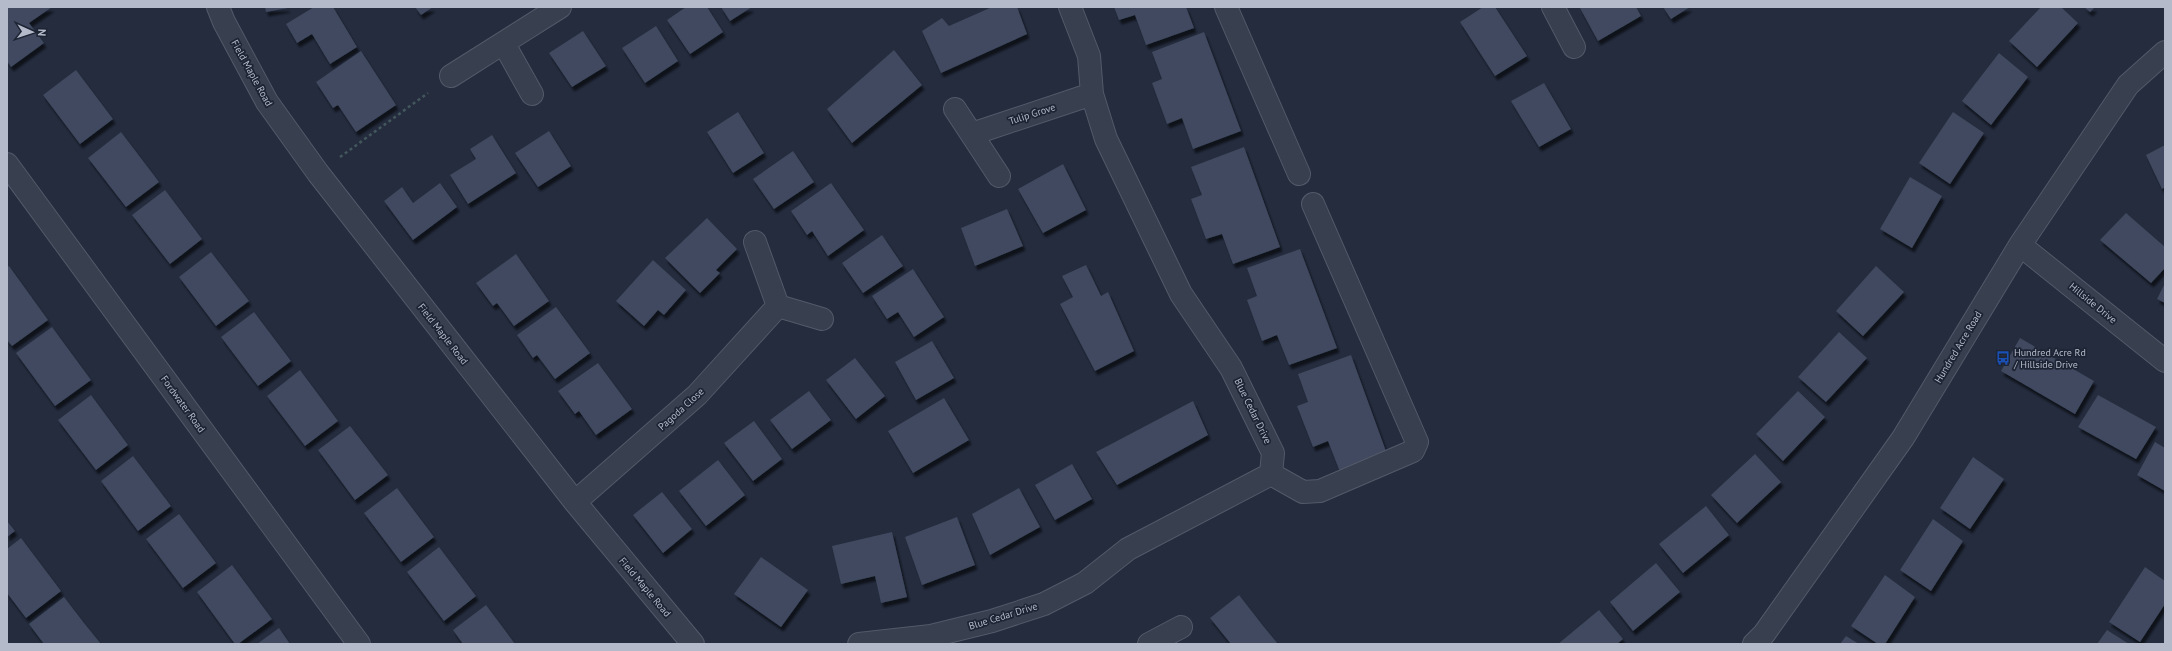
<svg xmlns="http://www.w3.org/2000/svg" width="2172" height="651" font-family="'PT Sans',sans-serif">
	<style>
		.building { fill: #3f495e; filter: url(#shadow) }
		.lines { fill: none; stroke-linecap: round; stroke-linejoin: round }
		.minor-casing { stroke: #535a69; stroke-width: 24 }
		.path { stroke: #44575c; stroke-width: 2.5; stroke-dasharray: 3 3; stroke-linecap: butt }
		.minor { stroke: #383f4e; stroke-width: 22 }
		.labels { text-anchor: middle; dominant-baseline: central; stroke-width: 3.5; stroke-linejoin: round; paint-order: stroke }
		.street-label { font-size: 10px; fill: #b4bac9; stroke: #1d2433 }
		.poi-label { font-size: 10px; fill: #b4bac9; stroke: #1d2433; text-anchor: start }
	</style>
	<defs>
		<filter id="shadow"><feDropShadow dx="2.5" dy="4.5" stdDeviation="1" flood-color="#0009"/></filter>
	</defs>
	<rect width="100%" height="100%" fill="#242c3e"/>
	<path class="building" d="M7,7H52L29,23L44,43L11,67L7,61Z
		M265,7H287L288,8L266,12Z
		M314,7H333L357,47L330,64L312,34L297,43L286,24Z
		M415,7H433L421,15Z
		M686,7H707L723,32L690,54L667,20Z
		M721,7H752L730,21Z
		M992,7H1017L1027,34L941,73L922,31L942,18L949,26Z
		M1114,7H1186L1194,28L1146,45L1135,15L1119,20Z
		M1483,7H1495L1527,56L1495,76L1460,22Z
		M1582,7H1636L1641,16L1598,41L1580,8Z
		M1663,7H1690L1671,19Z
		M2041,7H2061L2078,23L2037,67L2009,41Z
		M2084,7H2095L2090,12Z
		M656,26L678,61L645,83L622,48Z
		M583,31L606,66L572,87L549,53Z
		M1204,32L1241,131L1193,149L1182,118L1167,124L1152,83L1162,79L1152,52Z
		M894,50L922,85L852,143L827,109Z
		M361,51L396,105L356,132L338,105L333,108L316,82Z
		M1999,53L2028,77L1991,125L1962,101Z
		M76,70L113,119L80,144L43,95Z
		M1544,83L1571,129L1539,147L1511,101Z
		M738,112L764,153L733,173L707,132Z
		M1953,112L1984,133L1950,184L1919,163Z
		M549,131L571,166L538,187L515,153Z
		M121,132L159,182L126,207L88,158Z
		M492,135L516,173L468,204L450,175L476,159L470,149Z
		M2165,145V187L2162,189L2146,155Z
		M1244,147L1280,247L1233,264L1222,234L1206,239L1191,199L1202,195L1191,167Z
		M793,151L814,182L774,209L753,179Z
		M1063,164L1086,210L1043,233L1018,189Z
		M1910,177L1942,196L1912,248L1880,229Z
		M440,183L457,207L413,240L384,201L402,187L413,203Z
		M831,183L864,230L828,256L812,231L807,235L791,211Z
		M165,190L202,239L170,264L132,215Z
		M1007,209L1023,246L975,266L961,228Z
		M2126,213L2165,247V268L2151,283L2100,240Z
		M707,218L737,249L716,270L720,273L700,293L665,258Z
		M882,235L903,266L863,293L842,263Z
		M1300,249L1337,348L1289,365L1277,335L1262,341L1247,300L1257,296L1247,268Z
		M211,252L249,301L216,326L179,277Z
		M516,254L549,301L514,326L497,303L493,306L476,283Z
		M653,260L686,290L664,315L658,310L644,326L616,301Z
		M1086,265L1101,296L1108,292L1134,351L1095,371L1060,304L1073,297L1062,276Z
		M9,266L48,320L12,346L7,340V267Z
		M1876,266L1904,292L1863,336L1836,311Z
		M913,269L944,317L914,337L898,312L887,319L872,296Z
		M2165,283V303L2157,299Z
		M556,307L590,353L555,379L537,355L533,358L517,335Z
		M254,312L291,361L258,386L221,337Z
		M52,327L91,380L55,406L16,353Z
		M1839,332L1867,358L1826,402L1798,377Z
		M2020,338L2094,381L2075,414L2001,371Z
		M932,341L954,378L916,400L895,362Z
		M1351,355L1387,454L1340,472L1328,441L1313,447L1297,406L1308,402L1298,374Z
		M855,358L885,396L856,419L826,380Z
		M598,363L632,409L596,435L579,411L575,414L558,391Z
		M300,370L338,421L305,446L267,396Z
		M809,391L831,420L792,449L770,420Z
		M1798,391L1825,417L1783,461L1756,434Z
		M91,395L128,445L96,470L58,420Z
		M2098,395L2156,427L2136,459L2078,427Z
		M944,398L969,440L913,473L888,431Z
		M1193,401L1208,435L1117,485L1096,452Z
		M754,421L782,459L753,481L724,443Z
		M350,426L388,475L355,500L318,450Z
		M2155,442L2165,448V491L2137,475Z
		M1755,454L1781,482L1737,523L1711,495Z
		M133,456L171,506L138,531L101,481Z
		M1973,457L2004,479L1970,529L1940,508Z
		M718,460L745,495L706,526L679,491Z
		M1072,464L1092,499L1055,520L1035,485Z
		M397,488L434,537L401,562L364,513Z
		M1019,488L1040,527L990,555L972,514Z
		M662,492L692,529L663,553L633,515Z
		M1706,506L1729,535L1683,573L1659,544Z
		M179,514L216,563L183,588L146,539Z
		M957,517L975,565L922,585L905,537Z
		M1933,519L1963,541L1931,591L1900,570Z
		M7,521L15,531L7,537Z
		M892,532L907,597L881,603L875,576L841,584L832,546Z
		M21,538L61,591L26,618L7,593V549Z
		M439,547L476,596L444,621L407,572Z
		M761,557L808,590L781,627L734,594Z
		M1656,563L1680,592L1633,631L1610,602Z
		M232,565L272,619L238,644H235L197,592Z
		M2145,567L2165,581V604L2140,642L2109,622Z
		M1885,575L1915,597L1885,644H1878L1851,626Z
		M1239,595L1264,627L1278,644H1231L1210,618Z
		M64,597L84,623L101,644H44L29,624Z
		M486,605L504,629L515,644H463L453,630Z
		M1599,610L1623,639L1617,644H1558Z
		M279,628L290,644H257Z
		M2107,630L2129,644H2097Z
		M1846,636L1859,644H1840Z"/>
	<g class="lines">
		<defs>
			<path id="minor" d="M218,7L224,22L267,102L318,173L575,502L693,644
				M1226,7L1299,174
				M1553,7L1574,47
				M504,44L532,94
				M451,76L560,7
				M955,109L999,176
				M972,134L1092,94
				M7,164L359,644
				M755,242L778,306L822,319
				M2020,245L2165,361
				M1271,474L1303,492L1320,491L1413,451L1417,442L1313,204
				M575,502L697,395L778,306
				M859,644L931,636L992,621L1044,604L1085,583L1128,549L1271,474L1273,453L1231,368L1181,294L1106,139L1092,94L1089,56L1070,7
				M1149,644L1181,627
				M1754,644L1764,634L1903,438L2020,245L2128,85L2165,52"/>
		</defs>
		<use href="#minor" class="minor-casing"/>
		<path class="path" d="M340,157L428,93"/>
		<use href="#minor" class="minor"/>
	</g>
	<defs>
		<symbol id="bus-bare" viewBox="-9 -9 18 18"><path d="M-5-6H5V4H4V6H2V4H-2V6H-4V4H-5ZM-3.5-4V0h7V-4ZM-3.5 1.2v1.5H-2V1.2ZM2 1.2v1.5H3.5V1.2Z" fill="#1a4fb4" stroke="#1d2433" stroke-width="2.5" paint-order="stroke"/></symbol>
	</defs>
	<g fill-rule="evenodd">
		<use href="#bus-bare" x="1993" y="348" width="20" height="20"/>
	</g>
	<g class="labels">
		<g class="street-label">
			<text transform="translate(252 73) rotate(61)">Field Maple Road</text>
			<text transform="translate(1032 114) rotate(-18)">Tulip Grove</text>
			<text transform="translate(2093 303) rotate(39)">Hillside Drive</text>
			<text transform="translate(443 334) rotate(52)">Field Maple Road</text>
			<text transform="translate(1958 347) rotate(-59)">Hundred Acre Road</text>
			<text transform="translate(183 404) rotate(54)">Fordwater Road</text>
			<text transform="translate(681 409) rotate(-42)">Pagoda Close</text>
			<text transform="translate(1253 411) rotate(64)">Blue Cedar Drive</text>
			<text transform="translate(645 587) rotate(50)">Field Maple Road</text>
			<text transform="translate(1003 616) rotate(-17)">Blue Cedar Drive</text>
		</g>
		<g class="poi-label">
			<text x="2014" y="352">Hundred Acre Rd<tspan x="2014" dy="12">/ Hillside Drive</tspan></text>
		</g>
	</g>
	<rect width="2172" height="651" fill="none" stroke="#b4bac9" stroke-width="16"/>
	<g transform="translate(32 32) rotate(93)" stroke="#1d2433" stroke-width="3" paint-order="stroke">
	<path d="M0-3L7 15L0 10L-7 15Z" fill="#b4bac9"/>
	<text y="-6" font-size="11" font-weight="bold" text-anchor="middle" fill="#b4bac9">N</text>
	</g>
</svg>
